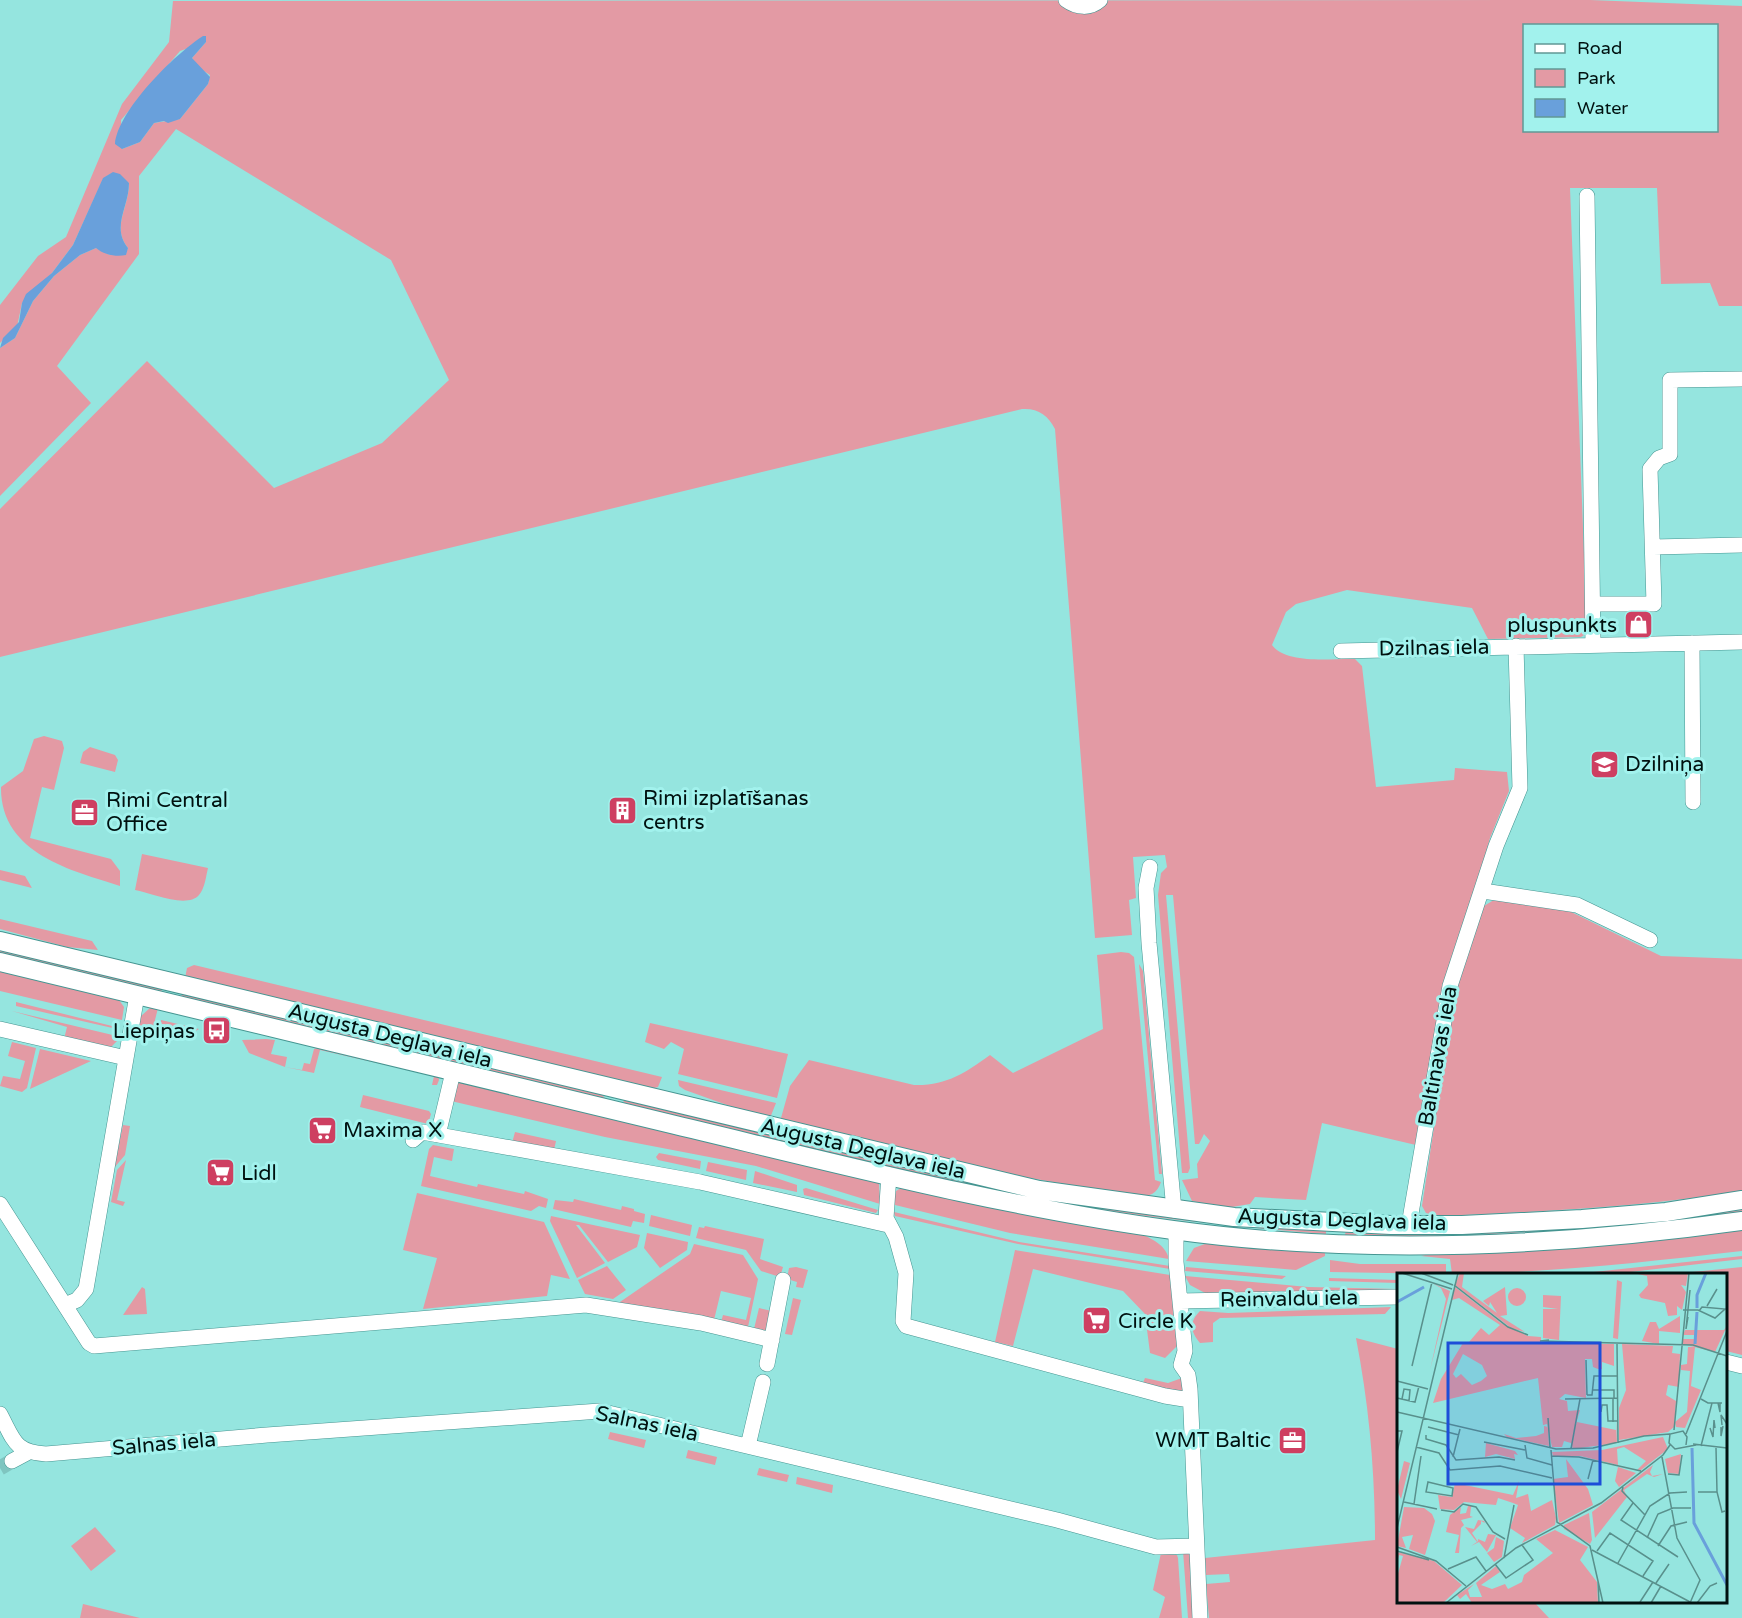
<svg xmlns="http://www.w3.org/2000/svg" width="1742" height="1618" font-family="'Varela Round',sans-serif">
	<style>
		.green { fill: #e39aa4; fill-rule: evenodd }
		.water { fill: #69a0db }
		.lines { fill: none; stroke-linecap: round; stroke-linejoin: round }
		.minor-tunnel { stroke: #7fc5c0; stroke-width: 15; stroke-dasharray: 15 8; stroke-linecap: butt }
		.minor-casing { stroke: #459591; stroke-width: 16 }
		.major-casing { stroke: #459591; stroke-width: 20 }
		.minor { stroke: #fff; stroke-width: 15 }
		.major { stroke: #fff; stroke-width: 18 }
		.labels { text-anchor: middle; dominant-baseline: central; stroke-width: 6; stroke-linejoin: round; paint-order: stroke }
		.poi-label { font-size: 21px; fill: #001110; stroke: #a2f2ed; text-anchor: start }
		.street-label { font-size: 21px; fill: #001110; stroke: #a2f2ed }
		.inset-river { fill: none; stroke: #69a0db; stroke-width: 3 }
		.inset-road { fill: none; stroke: #59908c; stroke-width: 1.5 }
		.view { fill: #1d4ed8; fill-opacity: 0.15; stroke: #1d4ed8; stroke-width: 3 }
		.inset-edge { fill: none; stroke: #001110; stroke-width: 3 }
	</style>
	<rect width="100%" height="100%" fill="#95e5df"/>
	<path class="green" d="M1590,0L1742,6V306H1719L1710,283L1661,284L1657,188H1570L1587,633L1581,637L1488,639L1472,608L1347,590L1296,604L1286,612L1272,645C1287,665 1332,658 1355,659L1362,666L1376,787L1454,780L1455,768L1507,772L1509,791L1490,838L1477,887L1416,1145L1322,1123L1306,1200L1255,1197L1250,1204L1226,1208L1192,1201L1182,1180L1198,1178L1197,1164L1210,1141L1204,1134L1199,1144H1195L1173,895H1166L1190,1168L1188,1173H1182L1158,895L1161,873L1167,867L1165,855L1133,857L1136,898L1129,900L1132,935L1095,938L1055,429C1048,415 1038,408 1022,409L0,657V509L147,361L274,488L382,443L449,380L391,260L176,129L139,176V254L57,366L91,403L0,496V348L15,338L33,301L54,276L80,255L96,248L110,255L126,253L128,248C111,227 129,208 129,183L110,174L103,179L73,245L52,273L22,303L17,327L0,343V305L38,256L66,237L122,104L169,42L173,1ZM1524,26H1716V130H1524ZM206,42L192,58L199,68L210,75L208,84L180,119L154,123L140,142L122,149L121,120L180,51Z
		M44,736L62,741L64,748L54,790L42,787L30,838L111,859L120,871V886C73,871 0,854 1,787L23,771L34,739Z
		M90,747L115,755L118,760L115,772L80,763L83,752Z
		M142,854L208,868C206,876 205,888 199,895C187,909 151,893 135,890Z
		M0,870L25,876L32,888L0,880Z
		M1497,898L1559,906L1661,956L1742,959V1191C1641,1207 1540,1212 1438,1216L1426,1213L1422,1206L1456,983L1484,906Z
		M0,919L92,941L98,950L67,947L0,929Z
		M0,944L162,988L161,994L0,955Z
		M1121,952L1129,953L1134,957L1155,1180L1161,1182C1157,1194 1150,1196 1138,1197L1007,1174L783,1122L781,1118L790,1086L809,1060L914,1085C946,1086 965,1073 990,1055L1013,1073L1103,1029L1097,955Z
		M1139,964L1143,971L1162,1174H1159Z
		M194,965L662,1077L658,1087L647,1090L185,978L187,968Z
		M0,971L119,1000L124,1007L122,1020L0,991Z
		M182,993L602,1095L605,1098L602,1100L181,999Z
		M16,1002L116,1027L117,1029L16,1006Z
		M151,1007L158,1008L153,1028L140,1026V1017Z
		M12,1011L121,1037L109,1049L64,1039L67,1027Z
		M161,1020L199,1029L186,1037L160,1031Z
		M650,1023L788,1054L777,1098L678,1074L684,1049L671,1042L664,1049L645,1042Z
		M266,1039L275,1040L271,1054L287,1057L285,1067L302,1070L304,1063L310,1064L314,1049L320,1047L438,1076L439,1080L437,1085H432L434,1076L320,1050L314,1073L285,1067L249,1053L242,1040Z
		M12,1042L36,1048L27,1088L22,1092L0,1086L3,1076L20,1079L25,1061L8,1056Z
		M40,1049L91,1061L30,1089Z
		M678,1080L776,1103L770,1118L755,1115L685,1090L679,1086Z
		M459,1081L879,1183L880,1204L756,1166L605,1137L451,1101L455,1085Z
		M363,1095L429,1111L431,1114L428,1124L360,1107Z
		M626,1100L1001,1188L1003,1191L1000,1193L626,1104L623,1101Z
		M123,1125L130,1126L125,1155L114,1168Z
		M515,1132L556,1141L554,1150L512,1143Z
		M433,1145L454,1149L452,1161L434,1157L430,1176L477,1187L478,1184L524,1194L525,1191L548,1199L546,1208L539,1206L531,1211L421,1186L429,1149Z
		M659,1153L701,1161L700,1169L658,1160L656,1157Z
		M126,1160L117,1200L125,1202L123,1206L111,1202L117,1170Z
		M708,1162L747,1170L746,1180L706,1171Z
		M755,1171L797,1185V1192L753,1183Z
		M806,1188L878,1210L876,1213L804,1195L803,1189Z
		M901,1188L1139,1233C1152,1239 1165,1244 1169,1259L1010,1233L895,1205L893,1201L896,1191Z
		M417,1193L544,1222L570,1279L551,1275L547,1296L423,1309L437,1258L403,1250Z
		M1020,1194L1326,1229V1234C1223,1226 1123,1215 1022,1197Z
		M574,1199L621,1210L622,1206L634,1209V1211L645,1214L644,1223L633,1221L631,1227L553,1209L555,1200L573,1202Z
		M1742,1210V1214C1610,1226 1478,1240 1345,1235L1346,1230L1522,1229Z
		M894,1212L1019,1242L1170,1266V1269L1018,1244L895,1216Z
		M651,1215L692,1225L690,1236L649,1226Z
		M551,1216L640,1235L637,1247L608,1262L579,1225H576L605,1263L577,1278L550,1221Z
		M705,1226L764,1239L760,1259L783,1267L780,1277L761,1271L746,1250L696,1238L699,1227L704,1228Z
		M1742,1229V1251C1645,1262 1549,1273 1452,1274L1450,1259L1421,1256L1444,1251Z
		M647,1233L688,1242L687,1250L660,1268L644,1248Z
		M1213,1241L1325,1250V1256L1296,1270L1186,1261L1194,1248Z
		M694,1244L743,1255L758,1279L748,1327L721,1322L723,1315L746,1320L751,1298L721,1291L714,1320L617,1304L690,1254Z
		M1015,1250L1170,1275L1177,1346L1165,1358L1150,1353L1145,1314L1123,1291L1033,1269L1013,1346L995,1342Z
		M1742,1256V1259L1613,1274H1575Z
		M1330,1260L1360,1264H1446V1274L1330,1272Z
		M607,1266L626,1290L613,1299L585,1294L578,1280Z
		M796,1267L808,1270L803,1288L796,1287L797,1282L787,1279L789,1268Z
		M1186,1267L1286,1276L1282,1279L1185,1271Z
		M1742,1267V1355L1726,1351V1274H1673Z
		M1185,1276L1308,1287L1398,1289V1291L1205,1293L1190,1285Z
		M1329,1278L1398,1280V1283L1329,1281Z
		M142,1287L145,1289L147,1314L123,1315Z
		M793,1298L801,1300L792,1335L785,1334Z
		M1391,1307L1385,1314L1220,1318L1213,1323V1342L1200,1343C1190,1331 1189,1322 1200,1311L1228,1313Z
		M759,1308L772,1311L771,1327L764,1331L754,1329Z
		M1356,1338L1398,1349V1602H1534L1549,1618H1209L1206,1584L1230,1582L1229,1574L1206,1575L1205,1558L1375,1540C1375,1471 1369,1405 1356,1338Z
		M1145,1378L1168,1383L1182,1378L1184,1390L1178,1394L1142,1385Z
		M610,1432L646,1440L644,1448L608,1439Z
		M688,1450L717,1457L715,1465L686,1458Z
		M759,1468L789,1475L787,1482L757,1475Z
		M797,1477L833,1485L832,1493L796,1484Z
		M95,1527L116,1551L91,1571L71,1546Z
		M1183,1551L1190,1554L1194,1618H1188Z
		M1161,1553L1177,1555L1178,1558L1182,1618H1159L1165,1597L1153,1590Z
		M83,1604L140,1618H80Z"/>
	<path class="water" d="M203,36H206V42L192,58L210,77L208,84L180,119L168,123L164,121L154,123L140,142L122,149L115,144C118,110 175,54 203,36Z
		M113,172L120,174L129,183C129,207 111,227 128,248L126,255C116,257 104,255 96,248L80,255L54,276L33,301L15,338L0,348L3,338L19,322L22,303L26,294L52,273L73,245L103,178Z"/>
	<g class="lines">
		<path class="minor-tunnel" d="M0,1468L12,1461"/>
		<defs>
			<path id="minor" d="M1066,0C1077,8 1090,9 1100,0
				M1587,196L1593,644
				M1653,547L1742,545
				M1593,604H1654L1650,469L1659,458L1670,454V380L1742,379
				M1692,643L1693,802
				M1341,651L1742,642
				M1150,867L1146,888L1149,943L1174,1210
				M1483,891L1577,905L1650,940
				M0,1029L126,1058
				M438,1135L453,1072
				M413,1140L422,1132L700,1182L888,1225
				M889,1175L886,1218L896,1237L906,1273L903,1321L906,1326L1165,1396L1190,1400
				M0,1204L89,1343L94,1346L586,1305L701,1323L772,1340
				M1409,1225L1450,986L1496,846L1520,788L1516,646
				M1176,1231V1262L1185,1351L1181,1365L1188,1375L1190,1389L1200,1618
				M1180,1301L1398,1297
				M65,1305L77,1300L86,1289L137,995
				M1726,1362L1742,1366
				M767,1364L783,1280
				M0,1414C14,1440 14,1452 46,1454L267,1435L600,1411L1057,1520L1156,1547L1196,1546
				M748,1446L763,1382
				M12,1461L27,1453"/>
			<path id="major" d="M0,941L1039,1190L1234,1217L1391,1225H1462L1582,1219L1666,1212L1742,1200
				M0,962C222,1015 445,1070 667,1123C835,1163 1002,1207 1173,1230C1361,1256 1555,1247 1742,1221"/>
		</defs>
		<use href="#minor" class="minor-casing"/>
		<use href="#major" class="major-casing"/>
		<use href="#minor" class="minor"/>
		<use href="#major" class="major"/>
	</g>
	<defs>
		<symbol id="shop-square" viewBox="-11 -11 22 22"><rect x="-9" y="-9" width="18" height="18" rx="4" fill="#ce3f61" stroke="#a2f2ed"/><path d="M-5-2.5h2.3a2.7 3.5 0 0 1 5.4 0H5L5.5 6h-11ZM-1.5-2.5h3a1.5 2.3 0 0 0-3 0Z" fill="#fff"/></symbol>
		<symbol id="school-square" viewBox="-11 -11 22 22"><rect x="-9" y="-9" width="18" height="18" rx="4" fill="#ce3f61" stroke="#a2f2ed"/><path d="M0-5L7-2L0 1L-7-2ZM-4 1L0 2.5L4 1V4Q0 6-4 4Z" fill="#fff"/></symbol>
		<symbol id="building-square" viewBox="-11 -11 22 22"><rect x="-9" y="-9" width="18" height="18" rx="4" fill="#ce3f61" stroke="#a2f2ed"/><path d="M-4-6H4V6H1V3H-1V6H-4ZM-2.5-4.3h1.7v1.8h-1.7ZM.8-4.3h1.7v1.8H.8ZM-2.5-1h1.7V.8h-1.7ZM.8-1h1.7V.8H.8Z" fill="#fff"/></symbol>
		<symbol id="office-square" viewBox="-11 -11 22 22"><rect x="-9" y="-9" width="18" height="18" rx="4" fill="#ce3f61" stroke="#a2f2ed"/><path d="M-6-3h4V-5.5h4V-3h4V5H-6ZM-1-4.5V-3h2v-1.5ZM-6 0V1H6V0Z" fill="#fff"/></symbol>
		<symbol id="bus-square" viewBox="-11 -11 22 22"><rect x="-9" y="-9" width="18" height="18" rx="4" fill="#ce3f61" stroke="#a2f2ed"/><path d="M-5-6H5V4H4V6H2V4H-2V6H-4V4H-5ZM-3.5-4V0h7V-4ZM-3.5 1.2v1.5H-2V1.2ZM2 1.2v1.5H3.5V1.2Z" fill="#fff"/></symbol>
		<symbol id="supermarket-square" viewBox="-11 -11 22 22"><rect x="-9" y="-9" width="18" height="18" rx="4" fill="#ce3f61" stroke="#a2f2ed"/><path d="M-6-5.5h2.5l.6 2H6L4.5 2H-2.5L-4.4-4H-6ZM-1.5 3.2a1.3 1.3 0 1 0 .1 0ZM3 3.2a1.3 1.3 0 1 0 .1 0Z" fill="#fff"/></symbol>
	</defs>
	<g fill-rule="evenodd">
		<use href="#shop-square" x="1622" y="608" width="33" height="33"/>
		<use href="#school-square" x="1588" y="748" width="33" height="33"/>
		<use href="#building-square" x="606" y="794" width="33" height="33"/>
		<use href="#office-square" x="68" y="796" width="33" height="33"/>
		<use href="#bus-square" x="200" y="1014" width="33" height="33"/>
		<use href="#supermarket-square" x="306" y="1114" width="33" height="33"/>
		<use href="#supermarket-square" x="204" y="1156" width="33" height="33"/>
		<use href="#supermarket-square" x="1080" y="1304" width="33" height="33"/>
		<use href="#office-square" x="1276" y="1424" width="33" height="33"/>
	</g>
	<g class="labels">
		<g class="poi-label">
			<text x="1617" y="625" text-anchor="end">pluspunkts</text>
			<text x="1625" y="764">Dzilniņa</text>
			<text x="643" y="798">Rimi izplatīšanas<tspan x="643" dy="24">centrs</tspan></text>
			<text x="106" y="800">Rimi Central<tspan x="106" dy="24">Office</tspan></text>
			<text x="195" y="1031" text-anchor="end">Liepiņas</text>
			<text x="343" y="1130">Maxima X</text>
			<text x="241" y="1173">Lidl</text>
			<text x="1118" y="1321">Circle K</text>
			<text x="1271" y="1440" text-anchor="end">WMT Baltic</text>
		</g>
		<g class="street-label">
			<text transform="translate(1434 648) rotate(-1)">Dzilnas iela</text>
			<text transform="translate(390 1036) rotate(14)">Augusta Deglava iela</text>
			<text transform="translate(1438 1056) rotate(-80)">Baltinavas iela</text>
			<text transform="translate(863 1149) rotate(13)">Augusta Deglava iela</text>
			<text transform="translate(1342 1220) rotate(2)">Augusta Deglava iela</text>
			<text transform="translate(1289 1299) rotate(-1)">Reinvaldu iela</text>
			<text transform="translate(647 1424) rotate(12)">Salnas iela</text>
			<text transform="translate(164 1444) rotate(-5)">Salnas iela</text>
		</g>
	</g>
	<g transform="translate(1397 1273)">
		<rect width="330" height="330" fill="#95e5df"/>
		<path d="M63,0H67L65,14L100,40L93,29L92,33L86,28L108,14L110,42L103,43L128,59L114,55L58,12ZM236,0H291L289,13L284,12L289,19L285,37L280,33V42L271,43L268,30L244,25L242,22L251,12L250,3ZM220,7L225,9L221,66L216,65ZM35,10L53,18L33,97L49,26L44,15ZM58,14L104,50L131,63L144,64V70L217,71V93L205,89V96H201L196,94L195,86H188L189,125L168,121L162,126L170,128L171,138L183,137L178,154L180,149L219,157V148L220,170L176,176L174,170L167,168L165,174H155L150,151L146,152L141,105L36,130L44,106L66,70L72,69L84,55L92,62L103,52L62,25L55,27ZM66,81L85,92L90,103L84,108L75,112L64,101L59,105L56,101ZM111 24a9 9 0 1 1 18 0a9 9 0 1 1-18 0ZM146,22L164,23L162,67L146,65V36H161L146,34ZM283,43V60L262,58V71L245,68L253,49H259L262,56ZM330,53L318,79L285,71V66H297V62H286L288,57H327ZM225,71L276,73L275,80L283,81L282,114L271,112L269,122L279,128L277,154L271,159L222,167V135L229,117ZM291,74H298L294,113L304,117L288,155L279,154L278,149L290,139L293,98L284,97V92L290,91ZM147,153L151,154L152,173L110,164L107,161L119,165L139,163L147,160ZM266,164L271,176L244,197H240L249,188L227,174L220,176L221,192L183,183H156L155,179L205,177ZM89,170L118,178L121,182L117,181L118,186L99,181L88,184ZM284,181L282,201L271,200L268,186ZM169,186L191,216L196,232L162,250L156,206L171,204ZM7,188L13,190L4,226L0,217ZM256,192L253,199L255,203L266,201L257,204L250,201L227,217L230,224L198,265L195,239ZM221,194L239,200L222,214L218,208ZM122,208L119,225L131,221L134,238L155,227L159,245L158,252L125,270L128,265L113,255L121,232L116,230L101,225L99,232L67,229L57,237L43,236L41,222L55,224L58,210L116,222ZM66,231L79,234H74L73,243L76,244L64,247L67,252L64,255L62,280H58L62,262L49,259L53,242L64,234L63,241L69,240L71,233ZM7,234L27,235L35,241L38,248L28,282L12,276L16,262L5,264L9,275L0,273ZM192,240L195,267L193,271L167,256V252ZM81,247L87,248L88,250L84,248V251L75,260L81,269V266L88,269L91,261L99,262L90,279L82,269L74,273L80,269L68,254L77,256ZM158,257L191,274L183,287L200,309L201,330H75L69,321L63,326L60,322L77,311L71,317L73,324H85L79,310L99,293L103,299L84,312L95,316L108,311L111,316L125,309L127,302L156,280L139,266ZM99,264L107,268L105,284L97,289L90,280L97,275ZM0,279L37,288L65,312L46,330H0V304L6,283L2,282L0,290Z" fill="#e39aa4" fill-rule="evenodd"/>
		<path class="inset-river" d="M0,29L27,14M300,35V22L309,0M298,71L300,39M295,175L297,250L330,312"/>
		<path class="inset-road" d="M5,0L55,16M24,0L56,12M57,12L111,54L131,62M310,33L320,16M286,37H301L318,45L328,36L305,34L302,38M291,44L289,56L293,17M152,67L143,68L296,72L330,83M220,70L221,170M189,87L190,122M15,93L35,9M0,108L31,116M195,117H217V126M190,122H195L197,103H220M0,125L18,129L22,113M5,126L7,116L13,117L12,128M168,126L220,125M216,126V149M304,126L311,130H325M321,130L323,139V130M0,139L159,176L196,175L247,163L273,161M204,139L205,132H210L211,148H221M151,145L153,174M325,152L324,142L330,151M31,154L62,162M324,154V163L326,153M313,155L316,164L317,147L318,155M277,157L292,0M0,158H5L0,179M289,161L330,58M29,162V166L49,172L59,187L102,184L118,187M87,169L128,177M296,171L330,175M128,172L130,185L155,192M289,172L290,164L286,158L273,161L272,170L278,176L299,172M304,173L315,130M19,174L42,180L53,197L103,193L155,205M319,175L320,219L325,239L328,238M174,176L183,126M154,177L160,249L193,273L206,330M154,183L182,184L244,198M56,184L63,156M265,184L280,265L303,307L293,330M271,201L282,202L285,182M191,206L196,187M31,209L56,215L55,223L29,219ZM226,214L225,218L248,242M301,219H320M7,229L40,236M236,230L224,247L281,284M17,231L24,183M44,237L57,239L66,231L79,234L96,259L108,266M0,255L61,0M250,265L261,241L276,235H294M261,273L274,253L290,249M0,274L39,288L69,313M195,277L295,330M0,278L32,287M200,278L213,260L256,288L246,303M107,285L117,232M221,290L253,233L273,220L290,219M98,291L109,305L136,287L125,272M51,296L79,284L89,298M201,308L202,330M259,310L272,291M243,329L256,309M49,330L119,275L204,230L266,182L273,172M254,330L264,313M300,330L313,313L320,310"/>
		<path class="view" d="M51,70H203V211H51Z"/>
		<rect width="330" height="330" class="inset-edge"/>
	</g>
	<rect x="1523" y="24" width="195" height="108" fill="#a2f2ed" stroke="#619895" stroke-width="1.5"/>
	<rect x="1535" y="44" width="30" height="9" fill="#ffffff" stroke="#619895" stroke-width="1.5"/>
	<text x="1577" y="54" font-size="18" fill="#001110">Road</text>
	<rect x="1535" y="69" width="30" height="18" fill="#e39aa4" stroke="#619895" stroke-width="1.5"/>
	<text x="1577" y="84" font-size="18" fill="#001110">Park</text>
	<rect x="1535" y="99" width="30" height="18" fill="#69a0db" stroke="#619895" stroke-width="1.5"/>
	<text x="1577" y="114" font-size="18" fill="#001110">Water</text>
</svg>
